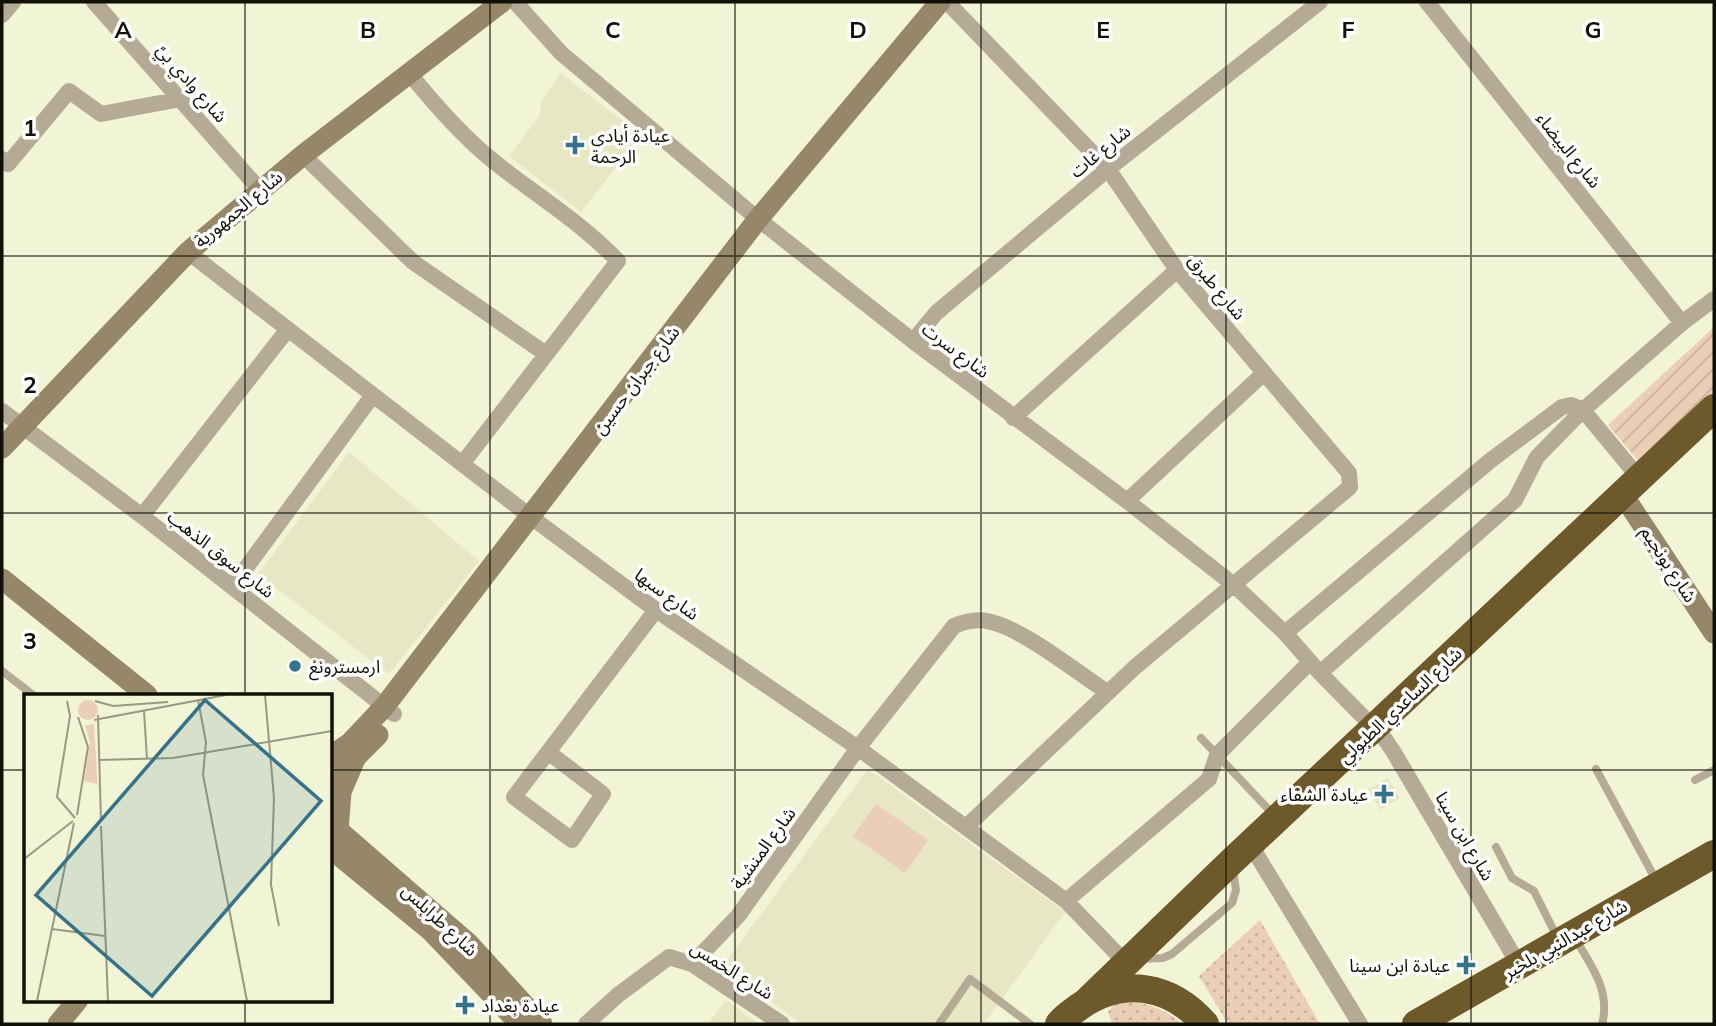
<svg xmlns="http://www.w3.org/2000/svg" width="1716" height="1026" font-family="Mulish,'Noto Sans Arabic',sans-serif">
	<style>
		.built { fill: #e7e8c3 }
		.grass { fill: url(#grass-dots) }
		.garden { fill: url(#garden-furrows) }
		.pitch { fill: #eaceb6 }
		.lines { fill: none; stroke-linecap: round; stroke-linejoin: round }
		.lane { stroke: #b4aa95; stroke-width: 8 }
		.street { stroke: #b4aa95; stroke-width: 16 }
		.secondary { stroke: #968768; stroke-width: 21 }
		.highway { stroke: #6e592a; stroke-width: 28 }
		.grid { fill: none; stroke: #101007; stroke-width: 2; stroke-opacity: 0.55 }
		.poi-dot { fill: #36738a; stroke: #fff; stroke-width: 2.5 }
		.labels { text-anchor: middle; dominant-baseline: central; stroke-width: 7; stroke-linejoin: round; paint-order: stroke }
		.street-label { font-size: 18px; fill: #101007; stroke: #fff }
		.poi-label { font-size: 18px; fill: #101007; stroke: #fff; text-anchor: start }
		.inset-road { fill: none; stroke: #989983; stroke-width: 2 }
		.view { fill: #36738a; fill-opacity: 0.15; stroke: #36738a; stroke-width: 3.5 }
		.inset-edge { fill: none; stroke: #101007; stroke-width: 3.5 }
		.grid-label { font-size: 23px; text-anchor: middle; font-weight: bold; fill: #101007; stroke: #fff; stroke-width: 7; stroke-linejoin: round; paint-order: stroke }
	</style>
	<defs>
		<pattern id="grass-dots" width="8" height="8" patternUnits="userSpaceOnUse" patternTransform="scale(1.75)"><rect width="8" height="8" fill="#eaceb6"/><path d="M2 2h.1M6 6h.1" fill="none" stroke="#c8b09b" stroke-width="1.8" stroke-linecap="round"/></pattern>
		<pattern id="garden-furrows" width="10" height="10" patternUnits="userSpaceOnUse" patternTransform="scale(1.75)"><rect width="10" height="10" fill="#eaceb6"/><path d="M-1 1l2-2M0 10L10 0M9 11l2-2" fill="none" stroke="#c8b09b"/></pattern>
	</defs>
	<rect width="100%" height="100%" fill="#f2f4d6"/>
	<path class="built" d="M561,73L641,135L581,212L509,156L540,115L541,101Z
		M349,452L479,561L389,674L258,574Z
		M868,769L1065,912L984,1024H802L722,967Z
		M1388,778L1400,798L1380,810L1368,789Z
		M726,1000L759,1024H708Z"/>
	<path class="grass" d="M1260,920L1320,1024H1228L1199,976Z
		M1126,1002C1148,1002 1166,1010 1182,1024H1112L1108,1012L1114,1005Z"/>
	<path class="garden" d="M1714,327V394L1640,463L1608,425Z"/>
	<path class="pitch" d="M876,804L928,840L905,873L853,836Z"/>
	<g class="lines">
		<path class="lane" d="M2,671L33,695
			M1201,738L1273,814
			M1596,769L1657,882
			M1695,780L1714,770
			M1496,847L1512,878L1534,891L1558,939
			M1574,937C1591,965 1611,991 1602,1024
			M1141,959L1163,958L1172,954L1232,903L1236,890L1233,870
			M939,1024L970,979L1030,1024"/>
		<path class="street" d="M94,2L260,190
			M515,2L561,53L758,219L913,341L1127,501L1234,585L1285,633L1320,673L1384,738L1393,751L1519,965
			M947,2L1108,169L1177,270L1349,473L1350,487L1134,668L967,826
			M1427,2L1682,323
			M2,15L13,2
			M410,74C435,105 461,135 492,160C534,194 581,222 618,261L462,464
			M303,155L413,262L546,354
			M2,159L8,164L69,91L101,114L181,99
			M188,252L531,517L656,610L858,748L1066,901L1125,962
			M913,341L936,313L1108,169L1320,2
			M2,411L142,516L394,714
			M1013,418L1177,270
			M1127,501L1264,373
			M142,516L288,329
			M232,587L373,395
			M1285,633L1491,460L1562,407L1571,405L1583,410L1640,479
			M1320,673L1515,500L1537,457L1583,410L1682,323L1714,299
			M548,752L603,794L572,840L514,797L656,610
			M1250,844L1360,1024
			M1066,901L1209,779L1217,755L1310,662
			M692,964L738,916L858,748L954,626C966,621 978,618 991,622C1023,629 1078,673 1107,692
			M586,1024L618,995L669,957L692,964L782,1024"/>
		<path class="secondary" d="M2,448L188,252L303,155L502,2
			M1623,495L1714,633
			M2,579L147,695
			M331,756L350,743L384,707L758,219L940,2
			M331,776L356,757L378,735
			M331,824L469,944L542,1024
			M338,831L341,792L355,759
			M331,849L431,931L520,1024
			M58,1024L78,1000"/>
		<path class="highway" d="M1086,1002L1232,861L1714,408
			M1059,1024C1064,1017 1072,1012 1079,1007C1123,976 1171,985 1205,1024
			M1416,1024L1714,854"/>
	</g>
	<path class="grid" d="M245,2V695M490,2V1024M735,2V1024M981,2V1024M1226,2V1024M1471,2V1024M2,256H1714M2,513H1714M2,770H26M331,770H1714M245,1000V1024"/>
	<g class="poi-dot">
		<path d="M571.5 134.5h7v7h7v7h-7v7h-7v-7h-7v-7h7z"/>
		<circle cx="295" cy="666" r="7"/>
		<path d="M1380.5 783.5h7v7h7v7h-7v7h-7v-7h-7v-7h7z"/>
		<path d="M1462.5 954.5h7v7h7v7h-7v7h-7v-7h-7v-7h7z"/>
		<path d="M461.5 994.5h7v7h7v7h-7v7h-7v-7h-7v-7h7z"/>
	</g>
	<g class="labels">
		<g class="street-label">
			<text transform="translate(192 83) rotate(49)">شارع وادي بيً</text>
			<text transform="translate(1569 150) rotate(51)">شارع البيضاء</text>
			<text transform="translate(1100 151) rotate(-39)">شارع غات</text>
			<text transform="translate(238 209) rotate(-40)">شارع الجمهورية</text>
			<text transform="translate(1217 287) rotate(50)">شارع طبرق</text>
			<text transform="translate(956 350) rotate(37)">شارع سرت</text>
			<text transform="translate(636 380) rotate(-53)">شارع جبران حسين</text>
			<text transform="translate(221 554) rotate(38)">شارع سوق الذهب</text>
			<text transform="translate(1669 564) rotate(57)">شارع بونجيم</text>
			<text transform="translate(667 594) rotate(36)">شارع سبها</text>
			<text transform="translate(1400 705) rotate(-43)">شارع الساعدي الطبولي</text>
			<text transform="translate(1465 836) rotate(60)">شارع ابن سينا</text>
			<text transform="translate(763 848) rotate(-54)">شارع المنشية</text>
			<text transform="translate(440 920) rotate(43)">شارع طرابلس</text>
			<text transform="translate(1565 939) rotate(-30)">شارع عبدالنبي بلخير</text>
			<text transform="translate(732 970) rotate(32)">شارع الخمس</text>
		</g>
		<g class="poi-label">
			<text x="591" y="135">عيادة أيادي<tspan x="591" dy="21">الرحمة</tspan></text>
			<text x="309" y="666">ارمسترونغ</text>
			<text x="1368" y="794" text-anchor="end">عيادة الشفاء</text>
			<text x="1450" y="965" text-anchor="end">عيادة ابن سينا</text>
			<text x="481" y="1005">عيادة بغداد</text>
		</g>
	</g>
	<g transform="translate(24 694)">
		<rect width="308" height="308" fill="#f2f4d6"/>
		<path d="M70,30L74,98L73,90L60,87L66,48L61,31Z" fill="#eaceb6"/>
		<path d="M54 16a10 10 0 1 1 20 0a10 10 0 1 1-20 0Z" fill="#eaceb6"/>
		<path class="inset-road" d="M241,1L250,104L247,191L255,232M174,6L182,48L179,81L223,307M43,7L46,22L33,103L51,124M71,7L89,12L144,8M120,17L123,65M74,21L77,127M70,26L202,1M75,66L149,64L308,37M53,121L64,53L54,23M77,132L84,307M0,165L49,127M28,235L81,242M13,307L50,129"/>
		<path class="view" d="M181,6L297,107L128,302L12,201Z"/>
		<rect width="308" height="308" class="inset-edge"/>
	</g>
	<g class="grid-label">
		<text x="123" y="38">A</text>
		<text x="368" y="38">B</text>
		<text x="613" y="38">C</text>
		<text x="858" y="38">D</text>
		<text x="1103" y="38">E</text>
		<text x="1348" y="38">F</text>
		<text x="1593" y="38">G</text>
		<text x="30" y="136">1</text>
		<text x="30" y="393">2</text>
		<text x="30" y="649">3</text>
	</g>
	<rect width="1716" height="1026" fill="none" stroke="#101007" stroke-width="7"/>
</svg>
